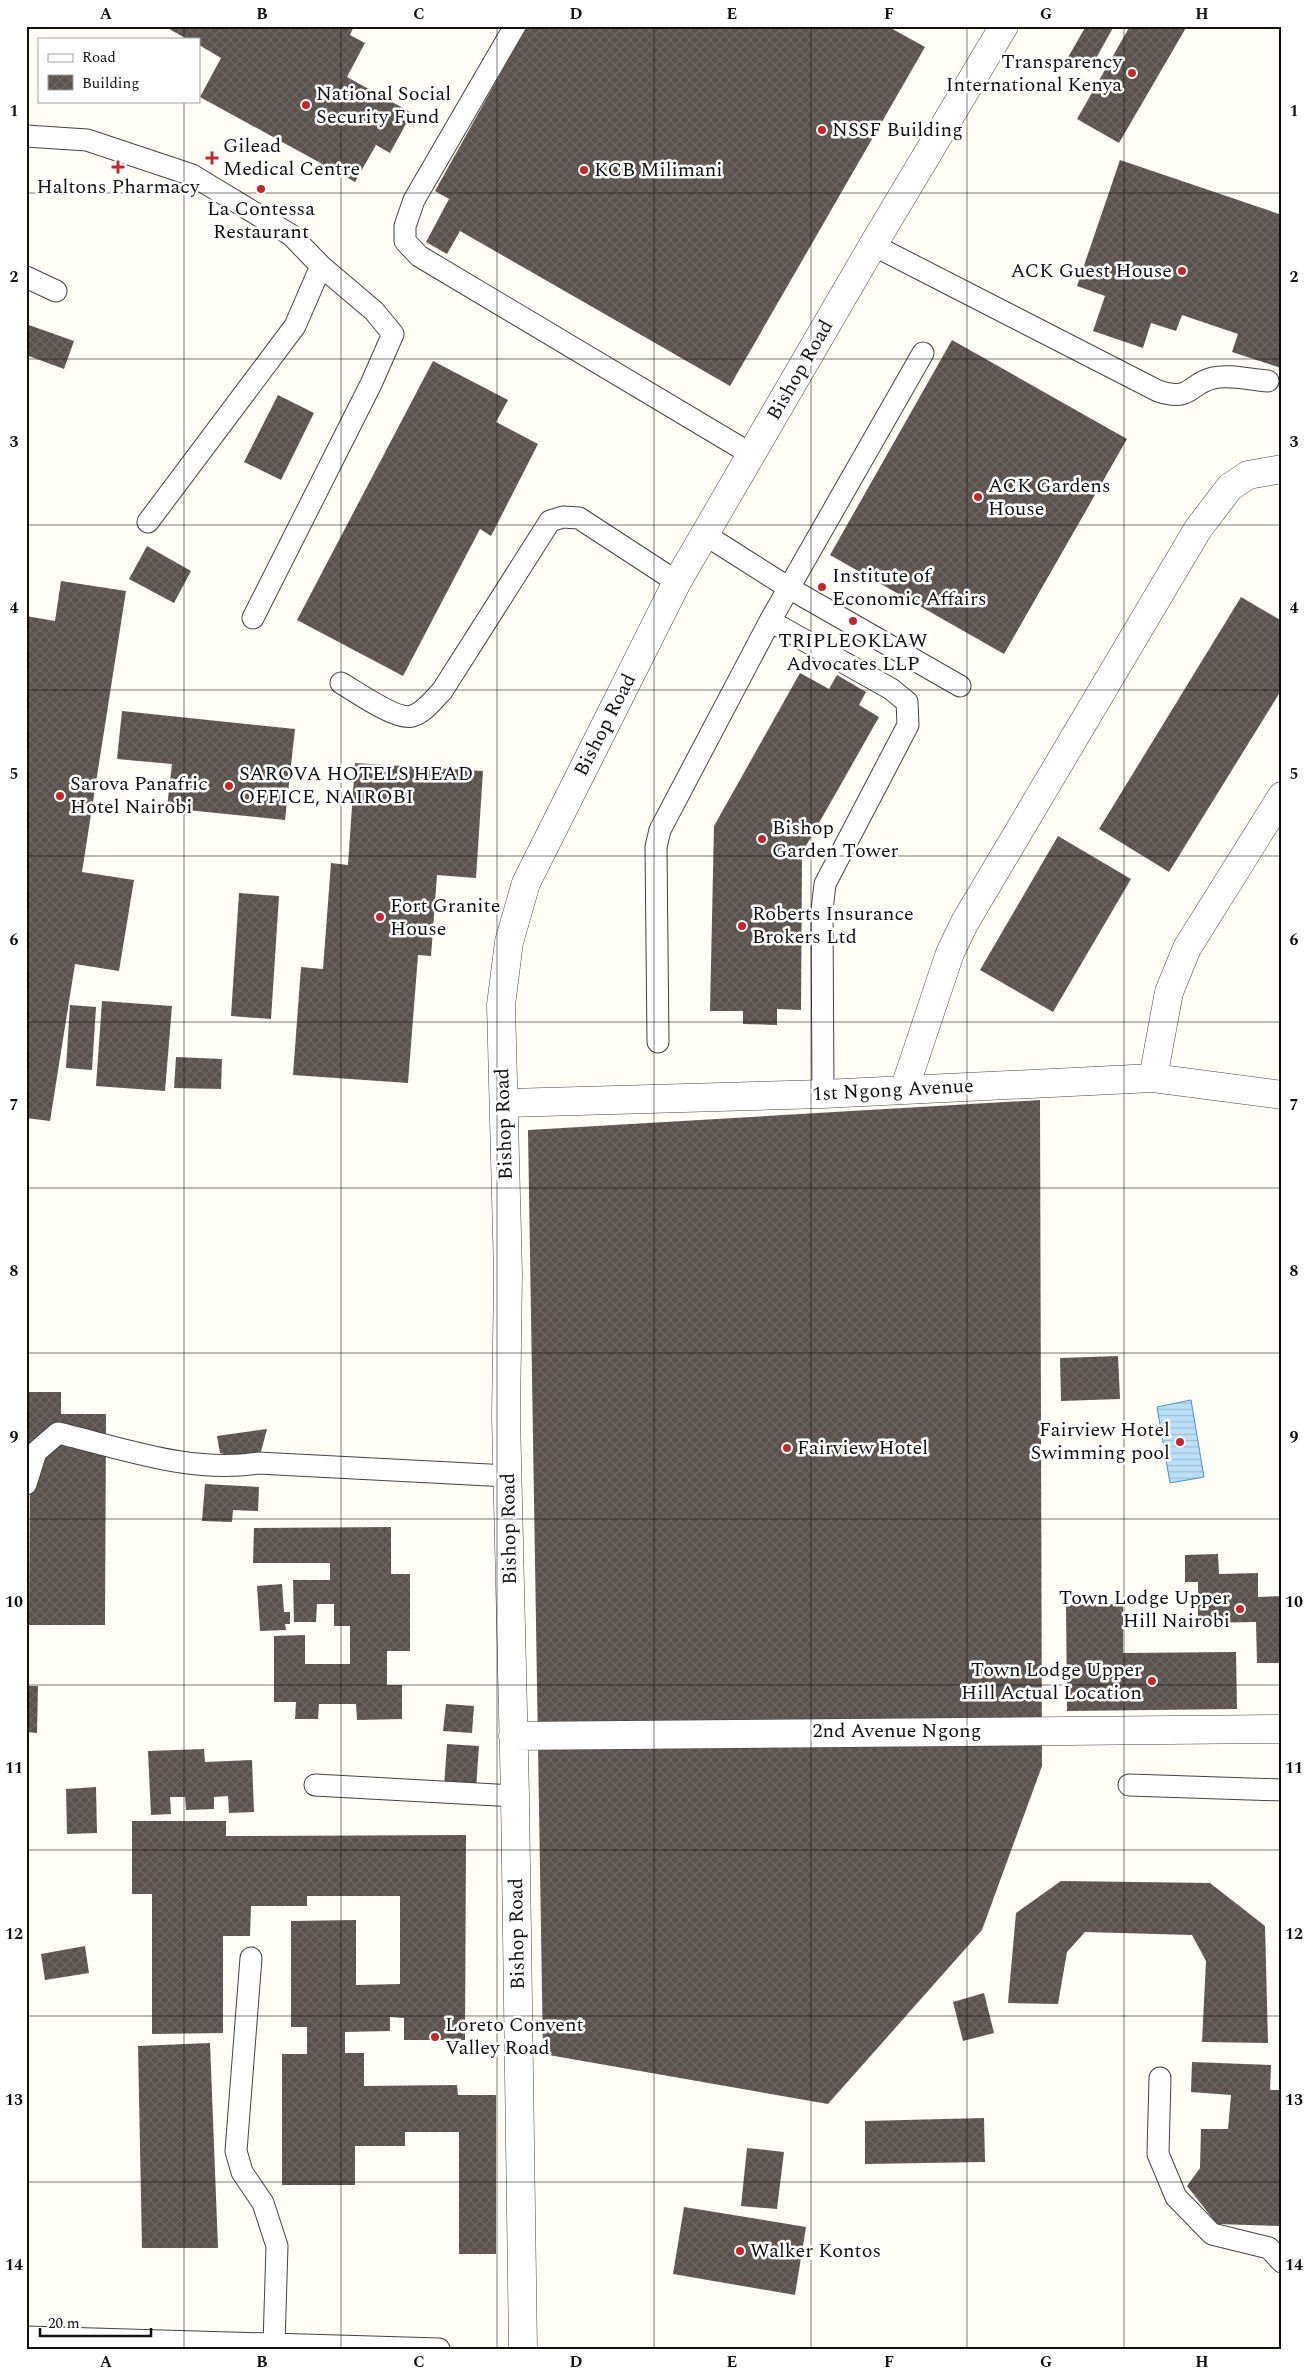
<svg xmlns="http://www.w3.org/2000/svg" width="1308" height="2375" font-family="Spectral,serif">
	<style>
		.water { fill: url(#water-rules); stroke: #3f96cf }
		.building { fill: url(#building-cross-hatch) }
		.lines { fill: none; stroke-linecap: round; stroke-linejoin: round }
		.service-casing { stroke: #444; stroke-width: 23 }
		.minor-casing { stroke: #444; stroke-width: 29 }
		.service { stroke: #fff; stroke-width: 21 }
		.minor { stroke: #fff; stroke-width: 28 }
		.grid { fill: none; stroke: #111; stroke-width: 1; stroke-opacity: 0.55 }
		.poi-dot { fill: #c4262e; stroke: #fff; stroke-width: 2 }
		.labels { text-anchor: middle; dominant-baseline: central; stroke-width: 5; stroke-linejoin: round; paint-order: stroke }
		.poi-label { font-size: 20px; fill: #111; stroke: #fff; text-anchor: start }
		.street-label { font-size: 20px; fill: #111; stroke: #fff }
		.neatline { fill: none; stroke: #111; stroke-width: 2 }
		.grid-label { font-size: 16px; text-anchor: middle; font-weight: bold; fill: #111 }
	</style>
	<defs>
		<pattern id="water-rules" width="6" height="5" patternUnits="userSpaceOnUse" patternTransform="scale(1.25)"><rect width="6" height="5" fill="#b9e0f7"/><path d="M0 2.5h6" fill="none" stroke="#9ebfd3"/></pattern>
		<pattern id="building-cross-hatch" width="8" height="8" patternUnits="userSpaceOnUse" patternTransform="scale(1.25)"><rect width="8" height="8" fill="#5a524d"/><path d="M0 0l8 8M0 8l8-8" fill="none" stroke="#6d6662"/></pattern>
	</defs>
	<rect width="100%" height="100%" fill="#fffdf5"/>
	<path class="water" d="M1191,1400L1204,1477L1170,1483L1157,1407Z"/>
	<path class="building" d="M164,26H354L350,35L365,43L347,77L412,113L390,153L376,145L355,182L200,97L221,58L199,45V39H187Z
		M527,26H887L925,47L730,386L460,231L447,254L426,242L449,199L435,191Z
		M1086,26H1114L1089,71L1067,59Z
		M1130,26H1187L1119,143L1077,119Z
		M1120,160L1282,215L1281,368L1232,352L1238,334L1182,315L1176,331L1151,323L1143,348L1093,331L1105,296L1077,286Z
		M26,324L74,341L64,369L26,355Z
		M952,340L1127,439L1004,654L830,555Z
		M433,361L508,400L496,422L538,444L491,536L480,529L403,676L297,620Z
		M278,395L314,413L281,480L244,462Z
		M147,546L191,571L174,603L129,579Z
		M61,581L126,591L82,872L134,880L119,971L75,964L50,1121L26,1118V616L55,621Z
		M1241,597L1282,621V689L1169,872L1099,829Z
		M800,673L829,689L837,675L866,692L859,705L879,717L802,853L801,1010L777,1009V1025L743,1024V1011H710L714,826Z
		M122,711L295,729L285,820L167,808L172,764L117,759Z
		M355,763L483,771L476,878L437,875L431,956L418,955L408,1083L293,1075L301,967L323,969L331,863L348,865Z
		M1058,836L1131,879L1053,1012L980,970Z
		M239,893L279,896L271,1019L231,1016Z
		M102,1001L172,1006L165,1091L96,1086Z
		M70,1005L96,1007L92,1070L66,1068Z
		M176,1057L222,1059L221,1089L174,1088Z
		M1040,1100L1042,1766L982,1930L828,2104L543,2054L528,1130Z
		M1118,1356L1120,1399L1061,1401L1060,1358Z
		M28,1392H61V1414H106L105,1625H29L30,1474H26Z
		M267,1429L258,1463L220,1453L217,1436Z
		M205,1484L259,1487L258,1511L233,1510L232,1522L202,1521Z
		M391,1527V1574H410V1651H387V1685H402V1719L357,1720L356,1704H319L318,1719H295L296,1702H274V1636L305,1635V1664H350V1626H334V1604H317L316,1622H294L293,1580H330V1563H253L254,1528Z
		M1218,1554L1219,1574L1258,1573V1597L1282,1596V1663H1257L1256,1622L1198,1623V1582H1185V1555Z
		M282,1584L284,1612H290V1624H285L286,1630L260,1631L257,1586Z
		M1123,1604V1653L1236,1652L1237,1709L1067,1711L1066,1605Z
		M26,1686H38L37,1733L26,1732Z
		M446,1704L474,1706L472,1733L443,1731Z
		M447,1744L479,1746L476,1789L444,1787Z
		M204,1749L205,1762L252,1760L254,1812L229,1813L228,1796L214,1797V1809L186,1810L185,1797H170L171,1814L151,1815L148,1751Z
		M96,1787L97,1833L67,1834L66,1789Z
		M132,1821H226V1836L466,1835L465,2040H404V2018L390,2017V2031L345,2032V2053H364V2086L457,2085L458,2095H496V2254H459V2132H405V2146H355V2185H282V2054H307V2027H291V1921L356,1920V1985L400,1984V1896H307V1906H251L250,1936H223V2033L152,2034V1894H132Z
		M1061,1881L1210,1883L1265,1926L1268,2043L1202,2042L1206,1961L1192,1935L1085,1932L1067,1952L1058,2004L1008,2003L1016,1913Z
		M85,1946L89,1973L45,1980L41,1954Z
		M984,1993L994,2033L963,2041L953,2002Z
		M210,2043L218,2248H142L138,2046Z
		M1192,2062L1271,2065L1270,2090H1282V2226L1217,2224L1187,2186L1200,2168L1201,2129H1228L1231,2095L1191,2092Z
		M984,2118L985,2162L865,2164V2121Z
		M747,2148L784,2152L777,2209L741,2206Z
		M684,2207L806,2227L795,2295L673,2274Z"/>
	<g class="lines">
		<defs>
			<path id="service" d="M515,26L414,200L405,226V241L419,256L751,454
				M26,136L87,140L192,175L291,235L321,266L295,326L148,522
				M873,245L1158,391C1192,402 1188,384 1213,378C1230,374 1250,380 1268,381
				M26,277L56,291
				M704,534L789,588L960,686
				M253,618L371,384L393,334L374,311L321,266
				M770,621L891,689L907,702L908,725L825,884L822,910L823,1094
				M341,683C355,691 397,721 412,716C424,713 434,699 442,691L550,521L563,517L579,518L677,582
				M658,1042L656,847L660,830L770,621L923,353
				M26,1484L36,1452L58,1433C122,1448 192,1474 258,1463L508,1476
				M315,1785L515,1796
				M1129,1785L1282,1790
				M251,1958L236,2151L242,2172L263,2203L277,2246L274,2344
				M1160,2078L1158,2154L1176,2197L1212,2234L1269,2248L1282,2262
				M26,2337L439,2349"/>
			<path id="minor" d="M1153,1078L1169,992L1187,948L1282,796
				M904,1090L950,953L965,922L1198,529L1230,487L1248,475L1282,469
				M504,1103L823,1094L1153,1078L1282,1095
				M513,1736L1282,1729
				M523,2349L515,1796L506,1417L508,1272L501,1005L509,942L526,883L677,582L873,245L1004,26"/>
		</defs>
		<use href="#service" class="service-casing"/>
		<use href="#minor" class="minor-casing"/>
		<use href="#service" class="service"/>
		<use href="#minor" class="minor"/>
	</g>
	<path class="grid" d="M184,26V39M341,26V2349M497,26V2349M654,26V2349M811,26V2349M967,26V2349M1124,26V2349M184,101V2349M26,193H1282M26,359H1282M26,525H1282M26,690H1282M26,856H1282M26,1022H1282M26,1188H1282M26,1353H1282M26,1519H1282M26,1685H1282M26,1850H1282M26,2016H1282M26,2182H1282"/>
	<g class="poi-dot">
		<circle cx="1132" cy="73" r="5"/>
		<circle cx="306" cy="105" r="5"/>
		<circle cx="822" cy="130" r="5"/>
		<path d="M209.5 150.5h5v5h5v5h-5v5h-5v-5h-5v-5h5z"/>
		<path d="M115.5 159.5h5v5h5v5h-5v5h-5v-5h-5v-5h5z"/>
		<circle cx="584" cy="170" r="5"/>
		<circle cx="261" cy="189" r="5"/>
		<circle cx="1182" cy="271" r="5"/>
		<circle cx="978" cy="497" r="5"/>
		<circle cx="822" cy="587" r="5"/>
		<circle cx="853" cy="621" r="5"/>
		<circle cx="229" cy="786" r="5"/>
		<circle cx="60" cy="796" r="5"/>
		<circle cx="762" cy="839" r="5"/>
		<circle cx="380" cy="917" r="5"/>
		<circle cx="742" cy="926" r="5"/>
		<circle cx="1180" cy="1442" r="5"/>
		<circle cx="787" cy="1448" r="5"/>
		<circle cx="1240" cy="1609" r="5"/>
		<circle cx="1152" cy="1681" r="5"/>
		<circle cx="435" cy="2037" r="5"/>
		<circle cx="740" cy="2251" r="5"/>
	</g>
	<g class="labels">
		<g class="poi-label">
			<text x="1122" y="62" text-anchor="end">Transparency<tspan x="1122" dy="23">International Kenya</tspan></text>
			<text x="316" y="94">National Social<tspan x="316" dy="23">Security Fund</tspan></text>
			<text x="832" y="130">NSSF Building</text>
			<text x="223" y="146">Gilead<tspan x="223" dy="23">Medical Centre</tspan></text>
			<text x="594" y="170">KCB Milimani</text>
			<text x="118" y="187" text-anchor="middle">Haltons Pharmacy</text>
			<text x="261" y="209" text-anchor="middle">La Contessa<tspan x="261" dy="23">Restaurant</tspan></text>
			<text x="1172" y="271" text-anchor="end">ACK Guest House</text>
			<text x="988" y="486">ACK Gardens<tspan x="988" dy="23">House</tspan></text>
			<text x="832" y="576">Institute of<tspan x="832" dy="23">Economic Affairs</tspan></text>
			<text x="853" y="641" text-anchor="middle">TRIPLEOKLAW<tspan x="853" dy="23">Advocates LLP</tspan></text>
			<text x="239" y="774">SAROVA HOTELS HEAD<tspan x="239" dy="23">OFFICE, NAIROBI</tspan></text>
			<text x="70" y="784">Sarova Panafric<tspan x="70" dy="23">Hotel Nairobi</tspan></text>
			<text x="772" y="828">Bishop<tspan x="772" dy="23">Garden Tower</tspan></text>
			<text x="390" y="906">Fort Granite<tspan x="390" dy="23">House</tspan></text>
			<text x="752" y="914">Roberts Insurance<tspan x="752" dy="23">Brokers Ltd</tspan></text>
			<text x="1170" y="1430" text-anchor="end">Fairview Hotel<tspan x="1170" dy="23">Swimming pool</tspan></text>
			<text x="797" y="1448">Fairview Hotel</text>
			<text x="1230" y="1598" text-anchor="end">Town Lodge Upper<tspan x="1230" dy="23">Hill Nairobi</tspan></text>
			<text x="1142" y="1670" text-anchor="end">Town Lodge Upper<tspan x="1142" dy="23">Hill Actual Location</tspan></text>
			<text x="445" y="2025">Loreto Convent<tspan x="445" dy="23">Valley Road</tspan></text>
			<text x="750" y="2251">Walker Kontos</text>
		</g>
		<g class="street-label">
			<text transform="translate(800 370) rotate(-60)">Bishop Road</text>
			<text transform="translate(605 725) rotate(-63)">Bishop Road</text>
			<text transform="translate(893 1090) rotate(-3)">1st Ngong Avenue</text>
			<text transform="translate(504 1124) rotate(-92)">Bishop Road</text>
			<text transform="translate(509 1529) rotate(-91)">Bishop Road</text>
			<text x="897" y="1731">2nd Avenue Ngong</text>
			<text transform="translate(517 1934) rotate(-91)">Bishop Road</text>
		</g>
	</g>
	<rect width="1308" height="2375" fill="none" stroke="#ffffff" stroke-width="55"/>
	<rect x="38" y="38" width="162" height="65" fill="#ffffff" stroke="#a0a0a0"/>
	<rect x="48" y="54" width="25" height="8" fill="#ffffff" stroke="#a0a0a0"/>
	<text x="82" y="62" font-size="15" fill="#111111">Road</text>
	<rect x="48" y="75" width="25" height="15" fill="url(#building-cross-hatch)" stroke="#a0a0a0"/>
	<text x="82" y="88" font-size="15" fill="#111111">Building</text>
	<path d="M40 2328v8h111v-8" fill="none" stroke="#111111" stroke-width="2.5"/>
	<text x="48" y="2328" font-size="15" fill="#111111" stroke="#ffffff" stroke-width="4" paint-order="stroke">20 m</text>
	<rect x="28" y="28" width="1252" height="2320" class="neatline"/>
	<g class="grid-label">
		<text x="106" y="19">A</text>
		<text x="262" y="19">B</text>
		<text x="419" y="19">C</text>
		<text x="576" y="19">D</text>
		<text x="732" y="19">E</text>
		<text x="889" y="19">F</text>
		<text x="1046" y="19">G</text>
		<text x="1202" y="19">H</text>
		<text x="14" y="116">1</text>
		<text x="1294" y="116">1</text>
		<text x="14" y="282">2</text>
		<text x="1294" y="282">2</text>
		<text x="14" y="447">3</text>
		<text x="1294" y="447">3</text>
		<text x="14" y="613">4</text>
		<text x="1294" y="613">4</text>
		<text x="14" y="779">5</text>
		<text x="1294" y="779">5</text>
		<text x="14" y="945">6</text>
		<text x="1294" y="945">6</text>
		<text x="14" y="1110">7</text>
		<text x="1294" y="1110">7</text>
		<text x="14" y="1276">8</text>
		<text x="1294" y="1276">8</text>
		<text x="14" y="1442">9</text>
		<text x="1294" y="1442">9</text>
		<text x="14" y="1607">10</text>
		<text x="1294" y="1607">10</text>
		<text x="14" y="1773">11</text>
		<text x="1294" y="1773">11</text>
		<text x="14" y="1939">12</text>
		<text x="1294" y="1939">12</text>
		<text x="14" y="2105">13</text>
		<text x="1294" y="2105">13</text>
		<text x="14" y="2270">14</text>
		<text x="1294" y="2270">14</text>
		<text x="106" y="2367">A</text>
		<text x="262" y="2367">B</text>
		<text x="419" y="2367">C</text>
		<text x="576" y="2367">D</text>
		<text x="732" y="2367">E</text>
		<text x="889" y="2367">F</text>
		<text x="1046" y="2367">G</text>
		<text x="1202" y="2367">H</text>
	</g>
</svg>
